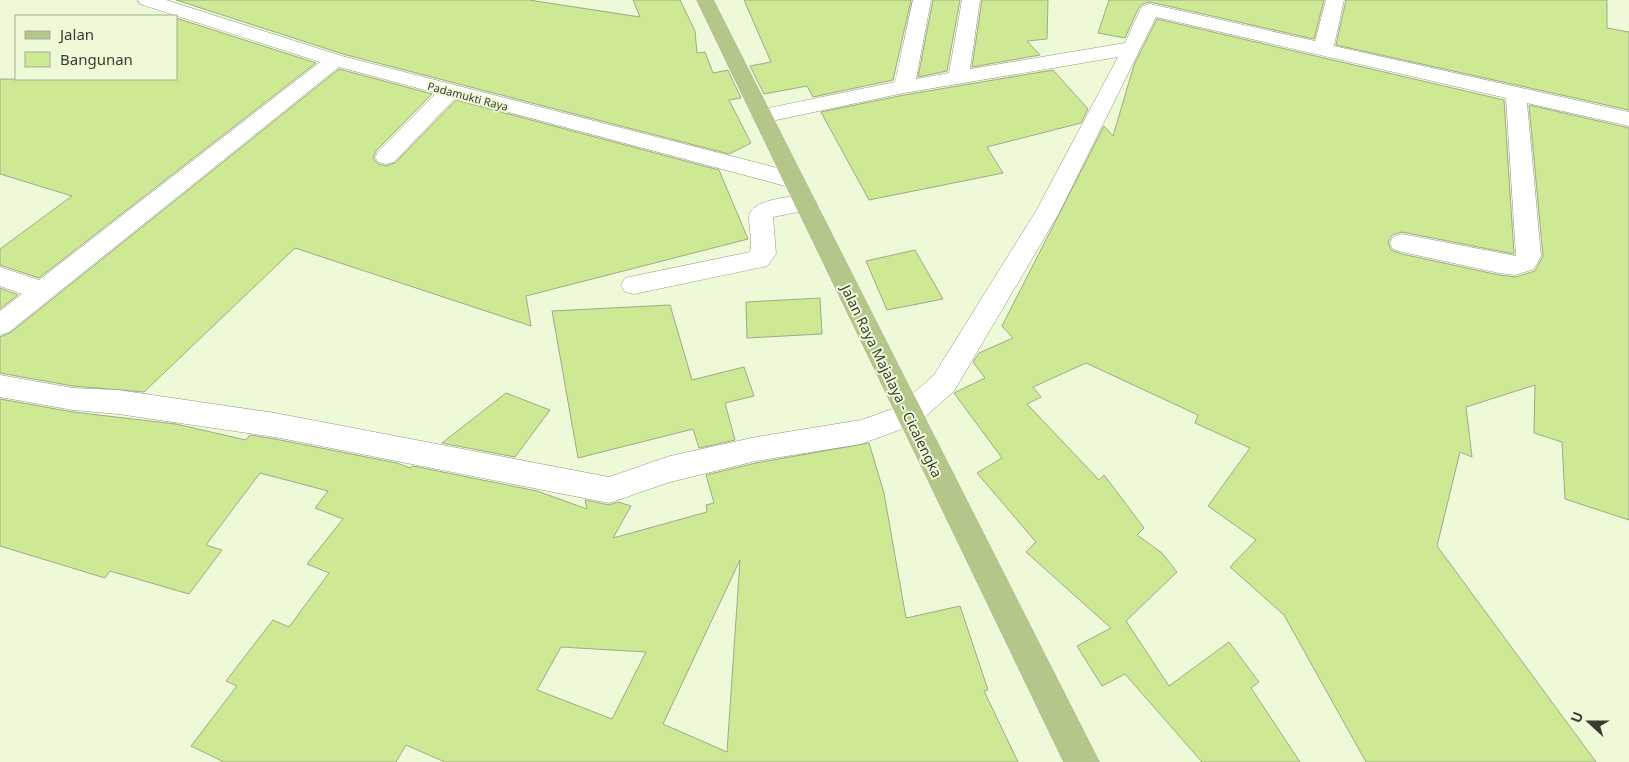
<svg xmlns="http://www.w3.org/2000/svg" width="1629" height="762" font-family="'Noto Sans',sans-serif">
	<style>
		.building { fill: #cee994; stroke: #9faa8a; fill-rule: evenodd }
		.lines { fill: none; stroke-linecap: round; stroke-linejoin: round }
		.minor-casing { stroke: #8e9979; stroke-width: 1 }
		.major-casing { stroke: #fff; stroke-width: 1 }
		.minor { fill: #fff; fill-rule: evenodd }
		.major { fill: #b5c68b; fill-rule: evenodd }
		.labels { text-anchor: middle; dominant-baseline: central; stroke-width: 4; stroke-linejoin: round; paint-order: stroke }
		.far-street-label { font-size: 11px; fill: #383d2f; stroke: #edf9d7 }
		.street-label { font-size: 14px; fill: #383d2f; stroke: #edf9d7 }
	</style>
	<rect width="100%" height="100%" fill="#edf9d7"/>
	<path class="building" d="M176,0H529L640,17L633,0H680L695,31L697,53L705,52L713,73L728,70L741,98L729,100L751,143L729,154L343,54Z
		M744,0H911L893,80L813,97L807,86L764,94L750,66L771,62Z
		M933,0H960L947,71L918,77Z
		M982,0H1048L1047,39L1027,41L1040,55L972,67Z
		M1109,0H1324L1314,39L1150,2L1142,4L1138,9L1125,38L1098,33Z
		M1346,0H1607V28L1629,32V110L1336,45Z
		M176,18L316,63L39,278L0,265V249L72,196L0,174V79H176Z
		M1157,19L1504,100L1514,254L1402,232L1392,235L1388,242L1391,250L1402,254L1499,275L1516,277L1535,271L1543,256L1529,105L1629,128V520L1565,499L1562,442L1534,433L1535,385L1466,407L1472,457L1460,452L1437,546L1596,762H1366L1284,615L1230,567L1256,540L1208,506L1250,448L1195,423L1198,415L1086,363L1033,387L1041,397L1027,404L1099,480L1104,475L1144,528L1137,535L1162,553L1177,572L1126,621L1169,686L1229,642L1259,682L1251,688L1300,762H1202L1125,674L1102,686L1077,646L1111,628L1026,552L1036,542L977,473L1002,458L954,393L985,378L973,362L979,353L1013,338L1002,326L1104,126L1113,136L1134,65Z
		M339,69L432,94L376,151L373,158L378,164L386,166L395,163L456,100L719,170L748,239L526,296L531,326L295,248L144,392L73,386L0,373V337L10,333Z
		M1053,70L1088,109L1081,123L987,147L1003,173L869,200L821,112L904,95Z
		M915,250L943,299L887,310L866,261Z
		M0,288L18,295L0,309Z
		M820,298L822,334L747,338L746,302Z
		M670,305L692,380L744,367L754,396L725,403L735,440L699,448L693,429L578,458L552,311Z
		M506,393L550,410L515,457L442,443Z
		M0,399L73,412L176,424L246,440L250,435L275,439L397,463L410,468L413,466L537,491L587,509L585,500L609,505L618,502L631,506L613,538L707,512L706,505L714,503L706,475L756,463L869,443L884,493L906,618L960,606L988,690L984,691L1018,762H445L406,745L396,762H224L191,746L237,686L226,681L273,620L289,627L329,573L307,564L343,519L315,508L328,491L260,473L206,545L222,550L189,594L110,571L105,578L0,546ZM740,560L727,752L663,724ZM561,647L646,652L612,719L537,690Z"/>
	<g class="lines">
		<defs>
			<path id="minor" d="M138,0H166L342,56L793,172L801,174L805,180L801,186L793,188L455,98L394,162L386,164L378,162L375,157L378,152L436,93L339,67L9,332L0,335V311L22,294L0,286V267L39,280L320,62L140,4Z
				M913,0H931L916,79L949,73L962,0H980L970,69L1125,43L1140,10L1143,6L1150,4L1315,41L1326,0H1344L1334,46L1629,112V126L1527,103L1541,256L1534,269L1515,275L1499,273L1402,252L1393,249L1390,243L1393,237L1402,234L1516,256L1506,98L1156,17L1059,213L954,391L918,423L861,444L756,461L670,482L609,503L275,437L118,414L73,410L0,397V375L73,388L118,390L275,413L609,477L670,456L756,437L861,420L898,407L934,375L1036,211L1118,57L904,93L762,123L754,121L751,116L754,111L895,82Z
				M805,195L813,197L817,203L813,209L773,217L776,254L767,266L634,294L625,292L621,285L625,278L634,276L750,252C753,242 749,228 749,217C750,199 791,197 805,195Z"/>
			<path id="major" d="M696,0H714L1100,762H1063Z"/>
		</defs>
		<use href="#minor" class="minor-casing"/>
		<use href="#major" class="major-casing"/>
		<use href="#minor" class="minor"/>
		<use href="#major" class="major"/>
	</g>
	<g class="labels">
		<g class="far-street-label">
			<text transform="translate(468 96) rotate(15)">Padamukti Raya</text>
		</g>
		<g class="street-label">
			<text transform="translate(892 381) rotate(64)">Jalan Raya Majalaya - Cicalengka</text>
		</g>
	</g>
	<rect x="15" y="15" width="162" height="65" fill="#edf9d7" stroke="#a5ae94"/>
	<rect x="25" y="31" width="25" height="8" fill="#b5c68b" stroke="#a5ae94"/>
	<text x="60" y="40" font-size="15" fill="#383d2f">Jalan</text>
	<rect x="25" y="52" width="25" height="15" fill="#cee994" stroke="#a5ae94"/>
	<text x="60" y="65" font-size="15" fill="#383d2f">Bangunan</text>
	<g transform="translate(1589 722) rotate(291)" stroke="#edf9d7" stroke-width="4" paint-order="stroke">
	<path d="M0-4L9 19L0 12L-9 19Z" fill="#383d2f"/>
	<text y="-8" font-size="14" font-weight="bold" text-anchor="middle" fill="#383d2f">U</text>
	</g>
</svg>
